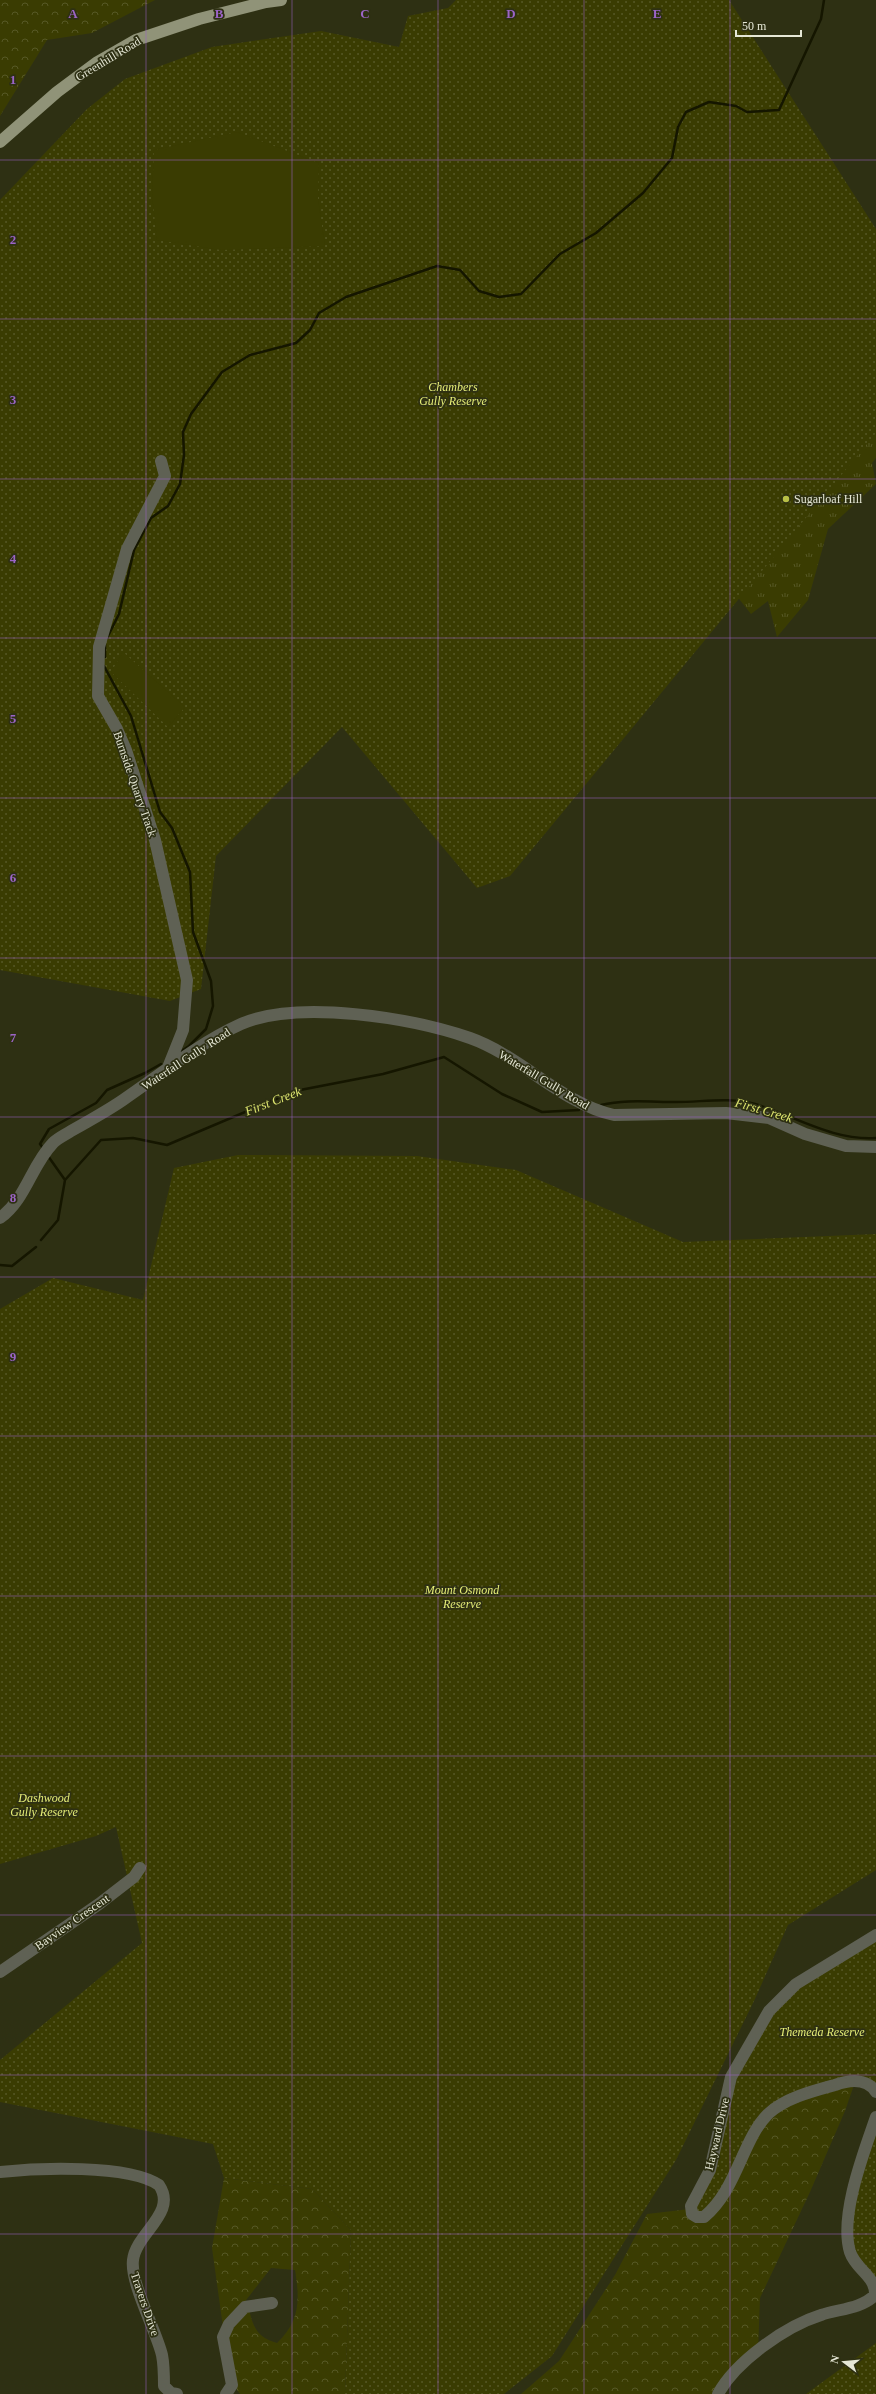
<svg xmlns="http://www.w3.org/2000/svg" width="876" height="2394" font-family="Georgia,serif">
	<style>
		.grass { fill: url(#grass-tufts) }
		.forest { fill: url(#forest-crowns) }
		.park { fill: url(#park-dots) }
		.garden { fill: #3a3c02 }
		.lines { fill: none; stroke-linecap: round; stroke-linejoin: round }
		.stream { stroke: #151600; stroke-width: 2.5 }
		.minor { stroke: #5f6154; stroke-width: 12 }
		.major { stroke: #909378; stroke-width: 12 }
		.grid { fill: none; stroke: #9b64c6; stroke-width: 1; stroke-opacity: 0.55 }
		.poi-dot { fill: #b9c046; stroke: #2e3013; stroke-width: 1.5 }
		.labels { text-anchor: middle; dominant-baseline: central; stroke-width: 3.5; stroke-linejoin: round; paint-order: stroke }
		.street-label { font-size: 12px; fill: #e5e7d5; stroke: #2e3013 }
		.park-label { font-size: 12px; font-style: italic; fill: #e5ed77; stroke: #2e3013 }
		.poi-label { font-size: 12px; fill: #e5e7d5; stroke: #2e3013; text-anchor: start }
		.water-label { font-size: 13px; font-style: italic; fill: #dde56f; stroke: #2e3013 }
		.grid-label { font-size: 13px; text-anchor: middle; font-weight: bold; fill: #9b64c6; stroke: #2e3013; stroke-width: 3.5; stroke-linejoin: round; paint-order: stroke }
	</style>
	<defs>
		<pattern id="grass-tufts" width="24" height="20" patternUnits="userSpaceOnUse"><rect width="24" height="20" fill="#3a3c02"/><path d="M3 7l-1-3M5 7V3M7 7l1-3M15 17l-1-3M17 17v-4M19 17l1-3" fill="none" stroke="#565826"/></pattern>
		<pattern id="forest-crowns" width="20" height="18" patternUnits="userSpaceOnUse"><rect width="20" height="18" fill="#3a3c02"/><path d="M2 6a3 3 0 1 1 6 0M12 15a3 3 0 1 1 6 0" fill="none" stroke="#565826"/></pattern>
		<pattern id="park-dots" width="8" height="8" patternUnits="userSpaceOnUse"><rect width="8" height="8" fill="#3a3c02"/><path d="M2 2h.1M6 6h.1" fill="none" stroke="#565826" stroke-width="1.8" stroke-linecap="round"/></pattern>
	</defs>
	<rect width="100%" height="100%" fill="#2e3013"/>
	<path class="grass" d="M876,379V458L872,463L876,484L828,529L808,600L777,637L768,601L751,614L697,546Z"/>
	<path class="forest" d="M0,0H155L92,33L47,40L0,116Z
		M855,2082L845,2111L810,2192L760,2298L758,2352L718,2394H521L559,2361L615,2275L647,2214L690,2209L704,2184L722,2107Z
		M224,2178L312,2189L351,2230L345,2394H240L237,2390L225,2337L249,2309C253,2328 258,2338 277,2343C300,2321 300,2300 295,2270L271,2268L226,2326L223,2327L212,2248Z"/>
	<path class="park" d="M456,0H729L876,229V433L510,876L477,888L342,727L216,856L201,989L170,1001L0,970V200L87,109L125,79L212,47L321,31L399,47L408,16L448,8Z
		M238,1155L417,1156L516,1170L683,1242L876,1234V1870L788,1925L754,2001L676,2160L552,2356L504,2394H345L351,2230L312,2189L224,2178L213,2144L0,2102V2060L142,1943L116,1827L96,1836L0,1864V1309L53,1278L143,1300L174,1168Z
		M876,1935V2092L860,2082L777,2107L734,2176L699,2217L692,2203L719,2136L748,2044L796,1984Z
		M876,2117V2296L864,2272L848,2231Z
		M876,2343V2394H806Z"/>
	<path class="garden" d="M237,132L319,163L318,199L325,246L221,250L157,240L152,195L154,150Z
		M123,652L185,707L168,727L111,672Z"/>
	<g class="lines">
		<path class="stream" d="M107,638L119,614L134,550L151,518L168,506L180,484L184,455L183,432L191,414L222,372L250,355L296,343L310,330L319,313L346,297L437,266L460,270L479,291L499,297L521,294L560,254L596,233L643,193L672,158L678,127L686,112L709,102L736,106L747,112L779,110L821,19L824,0
			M105,657V644
			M104,666L131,716L160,812L172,828L190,872L193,932L211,981L213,1006L206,1029L189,1046L180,1052
			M601,1105C625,1099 651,1102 676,1102C703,1102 729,1097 755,1104C795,1116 833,1141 876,1138
			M43,1148L40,1144L49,1129L96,1103L107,1090L145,1073L161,1064
			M48,1156L65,1180
			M41,1240L58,1220L65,1180L101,1140L133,1138L167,1145L295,1091L383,1074L444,1057L502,1094L542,1112L579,1110
			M0,1265L12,1266L36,1247"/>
		<path class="minor" d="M161,461L165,476L127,549L99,647L98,696L117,729L126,750L155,840L187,980L183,1030L167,1070
			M0,1218C26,1199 31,1166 53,1143C58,1138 65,1135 71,1131C89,1121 107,1111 123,1100C161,1074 199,1043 241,1024C298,999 412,1018 470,1038C521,1056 562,1104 614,1115L726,1113L769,1118L805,1134L846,1146L876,1147
			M876,1935L796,1984L769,2011L731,2077L710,2170L691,2206L692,2214L697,2217H704C737,2190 742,2140 768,2114C785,2098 813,2091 835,2085C849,2080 867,2078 876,2092
			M0,1972L99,1904L134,1877L140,1868
			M0,2172C37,2168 128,2164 159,2185C178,2213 136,2233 133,2260C130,2283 156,2330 162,2355C164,2365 164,2376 164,2386L171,2393L177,2394
			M226,2394L232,2385L223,2337L229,2324L245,2307L272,2303
			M718,2394C736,2361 786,2326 821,2315C838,2309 861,2309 875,2295C876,2276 856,2270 850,2252C839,2216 864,2152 876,2117"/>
		<path class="major" d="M0,142L57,92L96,63L136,40L199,19L266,2L281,0"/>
	</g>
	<path class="grid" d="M146,0V2394M292,0V2394M438,0V2394M584,0V2394M730,0V2394M0,160H876M0,319H876M0,479H876M0,638H876M0,798H876M0,958H876M0,1117H876M0,1277H876M0,1436H876M0,1596H876M0,1756H876M0,1915H876M0,2075H876M0,2234H876"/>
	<circle class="poi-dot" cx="786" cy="499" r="4"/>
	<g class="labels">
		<g class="street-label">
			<text transform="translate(108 59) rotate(-31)">Greenhill Road</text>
			<text transform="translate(135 784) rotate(71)">Burnside Quarry Track</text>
			<text transform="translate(186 1059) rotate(-33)">Waterfall Gully Road</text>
			<text transform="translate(544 1080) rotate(31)">Waterfall Gully Road</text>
			<text transform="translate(72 1922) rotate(-35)">Bayview Crescent</text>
			<text transform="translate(717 2134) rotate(-77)">Hayward Drive</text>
			<text transform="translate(145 2304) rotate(71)">Travers Drive</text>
		</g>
		<g class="park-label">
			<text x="453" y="387">Chambers<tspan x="453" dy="14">Gully Reserve</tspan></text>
			<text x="462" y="1590">Mount Osmond<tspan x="462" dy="14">Reserve</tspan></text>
			<text x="44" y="1798">Dashwood<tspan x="44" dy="14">Gully Reserve</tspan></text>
			<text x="822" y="2032">Themeda Reserve</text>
		</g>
		<g class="poi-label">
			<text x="794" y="499">Sugarloaf Hill</text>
		</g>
		<g class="water-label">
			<text transform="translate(273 1101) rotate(-21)">First Creek</text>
			<text transform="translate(764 1110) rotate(16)">First Creek</text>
		</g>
	</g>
	<g class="grid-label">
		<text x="73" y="18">A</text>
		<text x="219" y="18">B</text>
		<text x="365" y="18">C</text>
		<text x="511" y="18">D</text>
		<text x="657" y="18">E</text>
		<text x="13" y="84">1</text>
		<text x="13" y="244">2</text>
		<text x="13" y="404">3</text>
		<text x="13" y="563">4</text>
		<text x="13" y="723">5</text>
		<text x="13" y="882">6</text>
		<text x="13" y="1042">7</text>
		<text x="13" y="1202">8</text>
		<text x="13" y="1361">9</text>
	</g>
	<g transform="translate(844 2362) rotate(286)" stroke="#2e3013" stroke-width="3" paint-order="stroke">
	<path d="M0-3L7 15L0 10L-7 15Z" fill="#e5e7d5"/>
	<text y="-6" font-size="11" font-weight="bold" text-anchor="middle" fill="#e5e7d5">N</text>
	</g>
	<path d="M736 30v6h65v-6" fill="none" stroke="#e5e7d5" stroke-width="2"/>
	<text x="742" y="30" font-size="12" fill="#e5e7d5" stroke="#2e3013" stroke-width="3" paint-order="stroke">50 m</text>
</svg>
